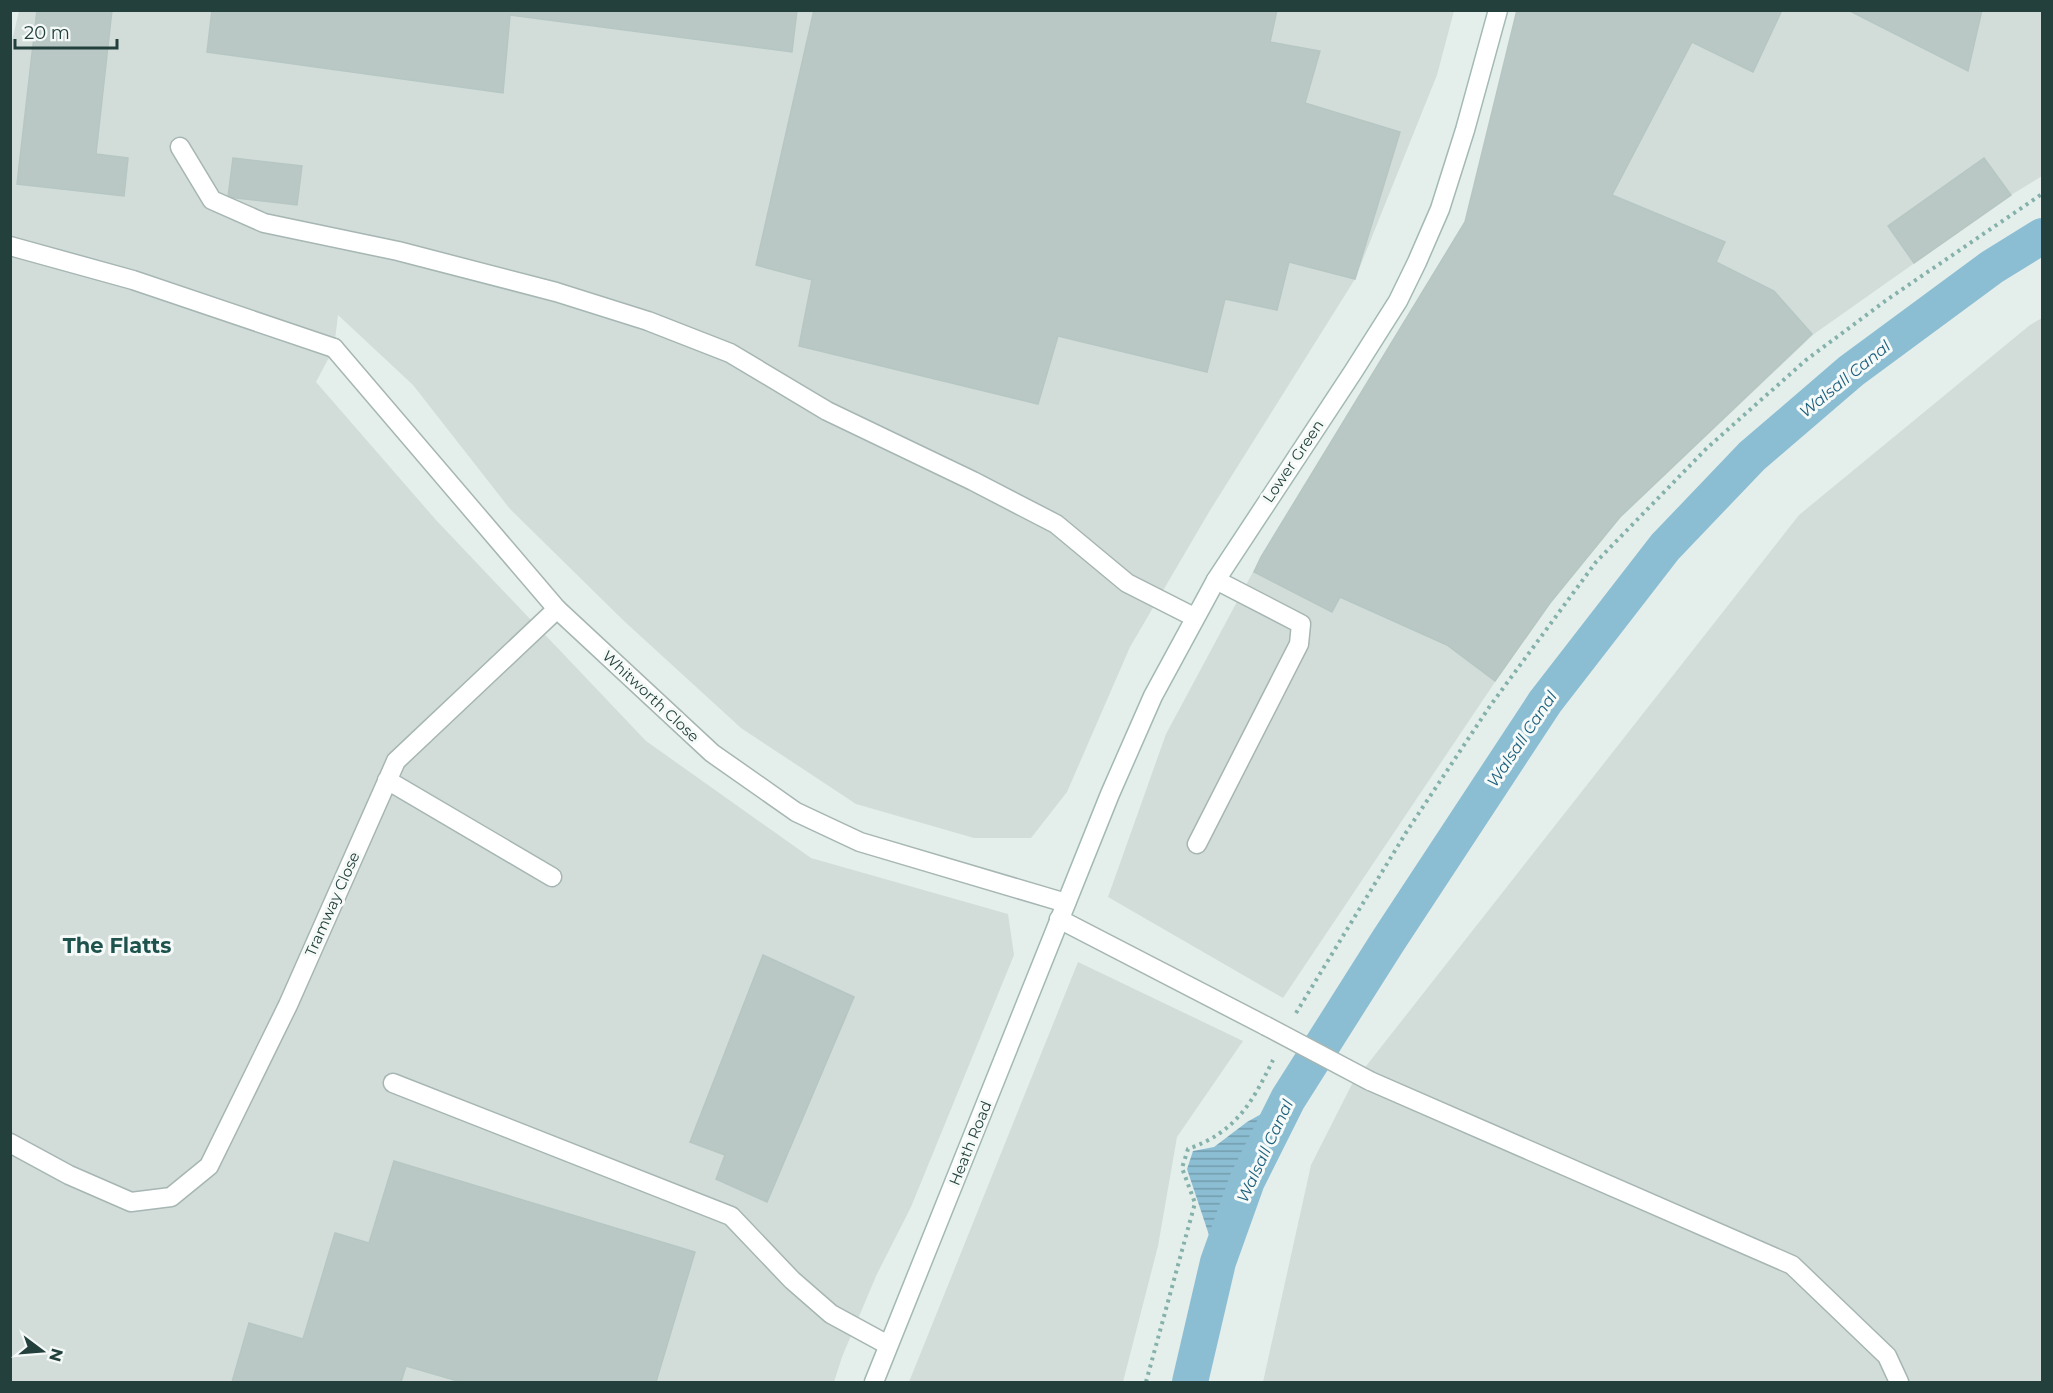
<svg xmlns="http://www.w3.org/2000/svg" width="2053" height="1393" font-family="Montserrat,sans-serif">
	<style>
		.built { fill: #d2ddda }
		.water { fill: url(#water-rules) }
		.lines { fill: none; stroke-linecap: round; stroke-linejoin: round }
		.canal { stroke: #8cbed3; stroke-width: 36 }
		.building { fill: #b9c8c4; stroke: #b6c7c3; stroke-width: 1.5 }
		.lane-casing { stroke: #a6b6b3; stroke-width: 21 }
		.street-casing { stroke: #a6b6b3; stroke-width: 21 }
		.secondary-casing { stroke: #a2b9b4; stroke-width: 21 }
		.path { stroke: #84b1aa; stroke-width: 4; stroke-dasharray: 3 4.5; stroke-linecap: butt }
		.lane { stroke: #fff; stroke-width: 18 }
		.street { stroke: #fff; stroke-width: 18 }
		.secondary { stroke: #fff; stroke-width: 18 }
		.lane-bridge-casing { stroke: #a6b6b3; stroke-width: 21; stroke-linecap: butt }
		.lane-bridge { stroke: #fff; stroke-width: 18 }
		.labels { text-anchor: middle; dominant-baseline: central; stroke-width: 6; stroke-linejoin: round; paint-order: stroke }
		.street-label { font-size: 15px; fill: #23403c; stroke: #f5faf8 }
		.water-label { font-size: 16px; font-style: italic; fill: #1c5f7d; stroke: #f5faf8 }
		.district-label { font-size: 21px; font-weight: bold; fill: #1e524d; stroke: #f5faf8 }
	</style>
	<defs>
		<pattern id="water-rules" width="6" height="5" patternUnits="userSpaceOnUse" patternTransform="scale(1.5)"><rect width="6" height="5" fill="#8cbed3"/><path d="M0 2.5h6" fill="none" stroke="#729cac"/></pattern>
	</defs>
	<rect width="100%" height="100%" fill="#e4eeeb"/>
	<path class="built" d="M19,11H1454L1437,75L1355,279L1209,512L1130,647L1067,792L1031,838H974L856,804L741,728L624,621L510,509L413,385L338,315L334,348L316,382L436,520L646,741L811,858L1008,914L1014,955L911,1207L876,1276L842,1357L834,1382H10V49Z
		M1517,11H2042V176L2011,195L1814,334L1621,517L1548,603L1283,998L1108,897L1166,734L1261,557L1465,222Z
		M2042,318V1382H1263L1311,1165L1352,1084L1799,515L2030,325Z
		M1078,962L1243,1041L1177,1137L1158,1246L1123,1382H909Z"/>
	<path class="water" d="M1288,1099L1247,1181L1218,1262L1187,1169L1193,1151L1214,1147L1247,1122Z"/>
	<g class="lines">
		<path class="canal" d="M1190,1382L1218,1262L1247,1181L1288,1099L1388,941L1545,702L1665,547L1752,456L1851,371L1992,267L2042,236"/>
	</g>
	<path class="building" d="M37,10H112L96,154L128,158L124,196L17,184Z
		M212,10H797L792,52L510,15L503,93L207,52Z
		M814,10H1277L1270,42L1320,51L1305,103L1400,132L1355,279L1289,262L1277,310L1225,299L1207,372L1058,336L1038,404L799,346L812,280L756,265Z
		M1517,10H1782L1753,72L1692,42L1612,195L1725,242L1716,262L1774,291L1812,334L1620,517L1550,603L1495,681L1447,645L1340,597L1332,612L1254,572L1261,557L1465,222Z
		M1848,10H1982L1968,71Z
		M233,158L302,166L297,205L228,197Z
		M1984,158L2011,195L1914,263L1888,226Z
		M763,955L854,997L767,1202L716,1179L725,1155L690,1142Z
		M394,1161L695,1252L656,1382H461L406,1366L401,1382H232L249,1323L303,1339L335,1233L369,1243Z"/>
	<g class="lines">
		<defs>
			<path id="lane" d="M180,147L212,200L264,223L398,251L556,292L648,321L730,353L827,411L973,481L1056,524L1127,583L1194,617
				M10,246L133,280L334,348
				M387,780L552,877
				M1197,844L1299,644L1301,624L1216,580
				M1059,919L1266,1026
				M1370,1081L1792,1265L1887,1356L1899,1382
				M393,1083L731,1216L792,1280L831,1314L888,1345
				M10,1143L69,1175L131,1202L171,1197L209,1166L288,1005L396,761L557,609"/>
			<path id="street" d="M334,348L557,609L712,753L796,812L860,842L1066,903"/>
			<path id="secondary" d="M874,1382L1110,794L1153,696L1216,580L1353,372L1398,301L1417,262L1440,209L1465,130L1498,10"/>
		</defs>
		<use href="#lane" class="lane-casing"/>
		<use href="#street" class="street-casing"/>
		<use href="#secondary" class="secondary-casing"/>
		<path class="path" d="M1296,1013L1407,831L1490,706L1596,562L1707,448L1806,360L1888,299L2042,194
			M1146,1382L1195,1203L1182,1168L1188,1149C1236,1132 1252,1103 1273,1060"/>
		<use href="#lane" class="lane"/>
		<use href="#street" class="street"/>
		<use href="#secondary" class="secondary"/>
		<defs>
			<path id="lane-bridge" d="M1266,1026L1370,1081"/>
		</defs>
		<use href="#lane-bridge" class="lane-bridge-casing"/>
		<use href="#lane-bridge" class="lane-bridge"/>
	</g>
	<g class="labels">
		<g class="street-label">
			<text transform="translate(1293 461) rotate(-56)">Lower Green</text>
			<text transform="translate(651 696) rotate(43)">Whitworth Close</text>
			<text transform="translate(332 904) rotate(-66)">Tramway Close</text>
			<text transform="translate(970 1143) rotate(-68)">Heath Road</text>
		</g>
		<g class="water-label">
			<text transform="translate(1845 379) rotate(-39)">Walsall Canal</text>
			<text transform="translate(1522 739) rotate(-56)">Walsall Canal</text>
			<text transform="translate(1265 1151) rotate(-65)">Walsall Canal</text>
		</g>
		<g class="district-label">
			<text x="117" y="945">The Flatts</text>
		</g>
	</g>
	<rect width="2053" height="1393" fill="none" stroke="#23403c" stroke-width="24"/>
	<g transform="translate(42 1351) rotate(106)" stroke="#f5faf8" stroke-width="4.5" paint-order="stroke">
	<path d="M0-4.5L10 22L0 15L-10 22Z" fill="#23403c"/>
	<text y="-9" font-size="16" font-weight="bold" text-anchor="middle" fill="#23403c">N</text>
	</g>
	<path d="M15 39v9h102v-9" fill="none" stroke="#23403c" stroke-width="3"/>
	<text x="24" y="39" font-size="18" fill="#23403c" stroke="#f5faf8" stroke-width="4.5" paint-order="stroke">20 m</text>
</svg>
